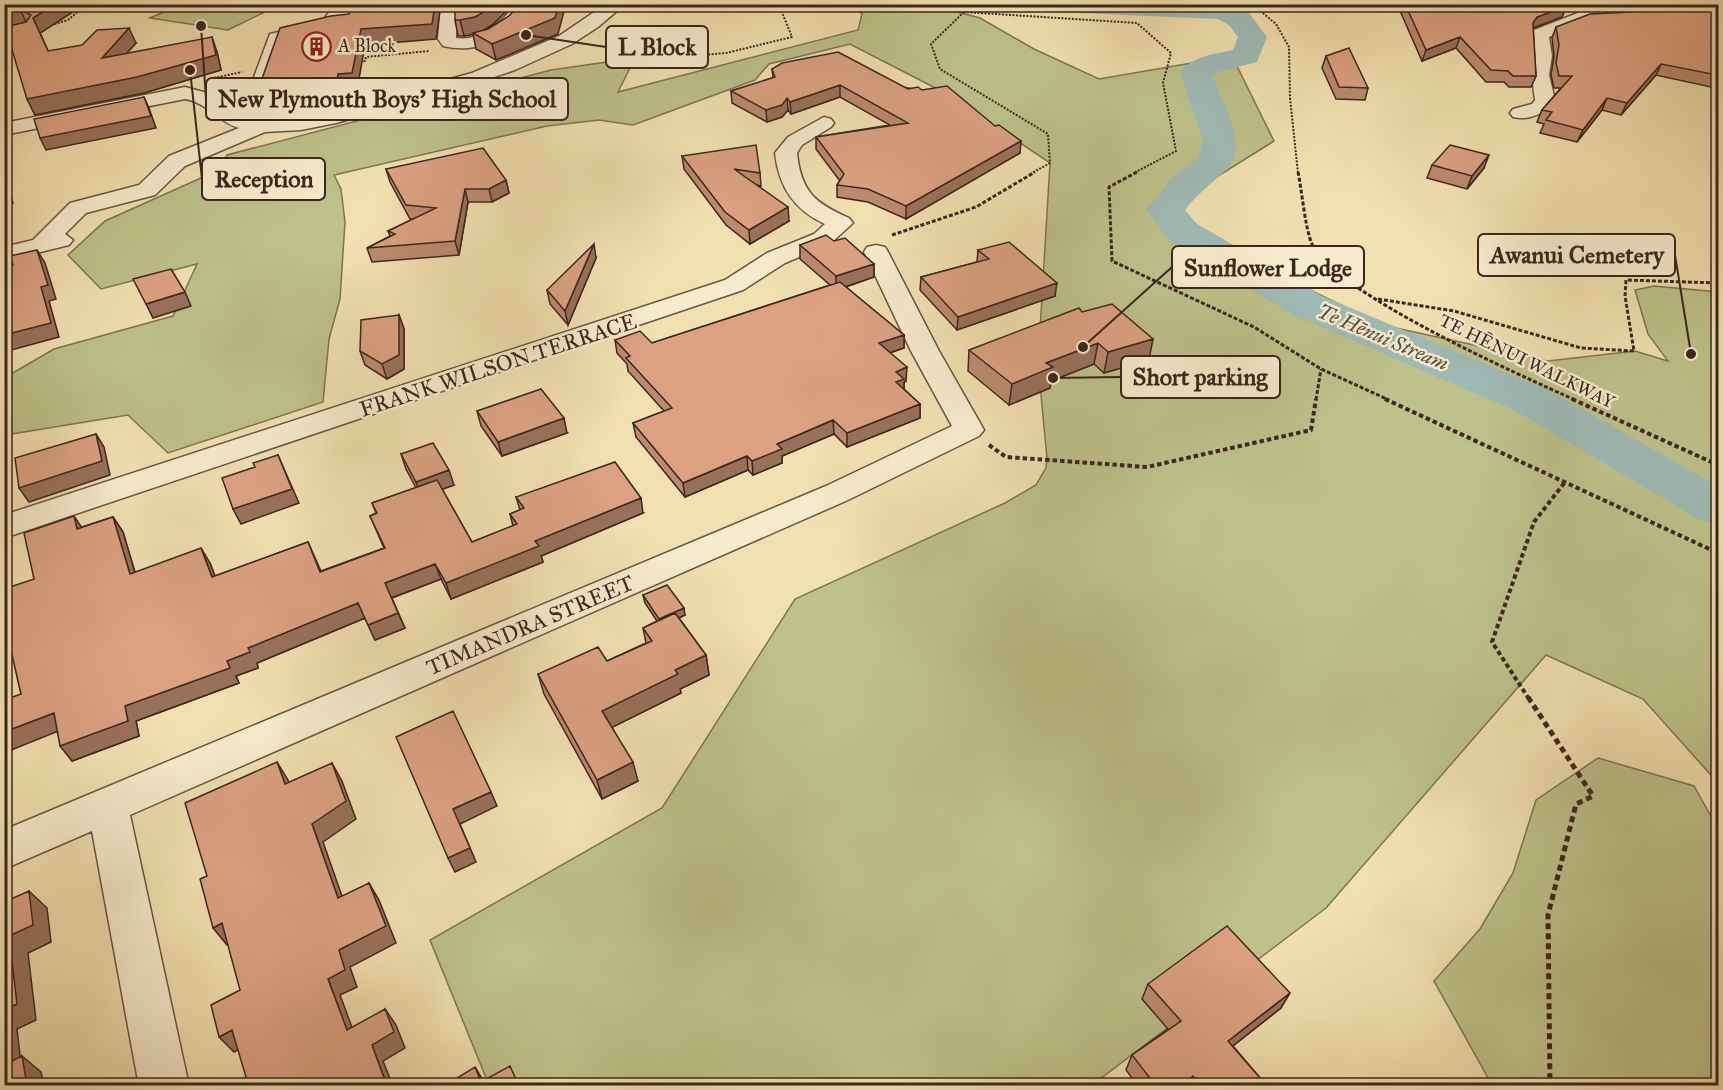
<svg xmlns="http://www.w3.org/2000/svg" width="1723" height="1090" font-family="'IM FELL Great Primer',serif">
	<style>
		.green { fill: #bdc18a; stroke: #7c7453; stroke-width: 1.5 }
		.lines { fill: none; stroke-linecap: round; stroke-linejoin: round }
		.river { fill: #9fbab6; fill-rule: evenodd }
		.minor-casing { stroke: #695441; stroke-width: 3 }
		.path-far3 { stroke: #3c261c; stroke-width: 2; stroke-dasharray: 2 1.5; stroke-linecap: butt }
		.path-far2 { stroke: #3c261c; stroke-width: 3; stroke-dasharray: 4 2; stroke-linecap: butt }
		.path-far1 { stroke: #3c261c; stroke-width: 4; stroke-dasharray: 4.5 3; stroke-linecap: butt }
		.path { stroke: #3c261c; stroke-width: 5; stroke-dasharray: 6 4; stroke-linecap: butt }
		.minor { fill: #f6ebcc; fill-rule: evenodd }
		.wall { fill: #bc8a6f; stroke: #3c261c; stroke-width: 1.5 }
		.shaded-wall { fill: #99715a; stroke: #3c261c; stroke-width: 1.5 }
		.building { fill: #dba181; stroke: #3c261c; stroke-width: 1.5 }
		.labels { text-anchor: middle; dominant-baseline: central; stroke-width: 5; stroke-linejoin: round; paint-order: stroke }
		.far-poi-label { font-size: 18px; fill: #3c261c; stroke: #f6ebcc; text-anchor: start }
		.far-street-label { font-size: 18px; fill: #3c261c; stroke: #f6ebcc }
		.far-water-label { font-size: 20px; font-style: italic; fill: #554b42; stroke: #f6ebcc }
		.street-label { font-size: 22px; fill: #3c261c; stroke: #f6ebcc }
		.leader { fill: none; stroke: #3c261c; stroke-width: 2 }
		.callout-dot { fill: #3c261c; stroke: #f6ebcc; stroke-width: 2 }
		.callout { fill: #f6ebcc; stroke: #3c261c; stroke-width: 2 }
		.callout-label { font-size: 24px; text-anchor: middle; font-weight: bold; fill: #3c261c }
	</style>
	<rect width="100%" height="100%" fill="#f1e0b0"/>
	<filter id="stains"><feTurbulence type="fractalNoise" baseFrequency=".00333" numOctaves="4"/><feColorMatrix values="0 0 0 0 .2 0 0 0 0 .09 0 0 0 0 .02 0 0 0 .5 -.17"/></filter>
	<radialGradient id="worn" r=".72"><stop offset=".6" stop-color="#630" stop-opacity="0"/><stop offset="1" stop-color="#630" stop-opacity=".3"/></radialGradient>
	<path class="green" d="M267,5L277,6L228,30L150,18L180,5Z
		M853,5H931L980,18L1034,49L1099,79L1232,56L1274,141L1186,196L1181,213L1214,243L1382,325L1548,361L1635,351L1668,361L1648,334L1635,290L1654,286L1718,292V783L1643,699L1546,655L1326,908L1092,1085H489L430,940L662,808L795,599L1005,503L1036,485L1046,468L1047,458L1038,363L1050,163L947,94L850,44L769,64L755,80L633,125L599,120L547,126L334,175L341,189L345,222L340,299L329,339L323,402L168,453L128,415L5,435L4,378L54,349L173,316L197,264L101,289L68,255L105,221L219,170L227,155L551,70L635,58L618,92L858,30L862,14Z
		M1598,758L1694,786L1718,829V1085H1492L1434,981L1480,929L1513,873L1536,800Z"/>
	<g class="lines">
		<path class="river" d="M1043,4H1230L1249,13L1267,37L1257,62L1221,71L1212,76C1222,102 1251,147 1225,171C1210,185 1198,193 1185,210L1197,224L1322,296L1550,391L1718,486V525L1700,520L1516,411L1292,314L1169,240L1146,210L1173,176L1198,158L1203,140L1180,73C1191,56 1215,54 1233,50L1238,37L1229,25L1218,19L1056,12L1046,10Z"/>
		<defs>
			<path id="minor" d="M345,4H368L342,19L334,30L284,42L257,119H283L318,115L472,73L559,36L606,4H625L598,27L572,44L515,70L455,90L336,123L301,130L265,132L185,166L155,195L86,213L65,234L73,240L69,245L4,261V247L33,240L70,203L139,185L169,156L239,128C218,122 206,102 185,99L4,135V123L185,87L211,94L238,113L241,112L270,34L322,22L330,11Z
				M441,4H457L456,38C478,41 497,26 511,10V4H527L528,11C508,40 477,54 443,46L438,39Z
				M1593,4H1611L1600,17L1549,37L1552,56L1549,75L1555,100C1546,113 1530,121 1513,117L1510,113L1513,109L1532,104L1535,100C1531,77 1534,57 1531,34L1534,30L1588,9Z
				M824,117L831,119L834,123L831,127L802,145L797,153C801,192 815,203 849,218L853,223L830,244L785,263L743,290L4,538V515L725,280L767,253L814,234L825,224C794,210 779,187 775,153L788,137Z
				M876,245L885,247L888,252L939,351L984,430L979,436L848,500L130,815L189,1086H139L92,831L4,869V830L826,486L952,426L911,351L864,252L867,247Z"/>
		</defs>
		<use href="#minor" class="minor-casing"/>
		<path class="path-far3" d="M952,4L964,12L1137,23L1171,53L1163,83L1176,151L1134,173
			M1252,4L1276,24L1289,47L1290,98L1298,173
			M964,12L931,44L940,69L1048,134L1050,163L1032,173
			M51,25L68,20L87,4
			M669,39L689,56L726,53L792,37L781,10L783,4
			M360,62L365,61L366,57L429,51
			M214,78L242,72"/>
		<path class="path-far2" d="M1137,172L1109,187L1112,261L1254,327L1321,369L1389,400
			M1298,172C1302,191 1305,228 1312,244C1334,293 1522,376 1575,400
			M892,235L976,207L1035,172
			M1378,299L1454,311L1581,348L1634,351L1625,296L1626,280L1718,283
			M1316,400L1321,369"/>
		<path class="path-far1" d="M1385,399L1718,553
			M1572,399L1718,465
			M989,445L1006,457L1147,467L1311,430L1316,399
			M1529,699L1492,642L1534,522L1565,482"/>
		<path class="path" d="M1528,697L1593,796L1576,804L1548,915L1550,1086"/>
		<use href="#minor" class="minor"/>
	</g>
	<path class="wall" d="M4,4H85L40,33L48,51L136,43L127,53L217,52L221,70L144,93L35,115L27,99L7,27Z
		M1397,4H1567L1562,17L1533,28L1536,76L1531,87H1509L1504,82H1486L1456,48L1422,61Z
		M1632,4H1719V79L1711,87L1656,75L1621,115L1602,110L1577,142L1540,133L1544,124L1537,122L1542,110L1561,88H1554L1551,75L1554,56L1552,38L1556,27L1630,12Z
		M509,9L492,25L483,30L558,34L496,60L476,49L473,34L464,36H458L455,20Z
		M1326,56L1368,88L1365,100L1336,99L1322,68Z
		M772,69L922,90L1020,153L906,219L868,202L837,197V185L840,181L816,149V137L890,125L840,97L791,114L788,110L782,117L767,122L732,103L731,91L773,78Z
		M682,156L760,173L761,186L757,185L789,221L750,244L726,225L684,169Z
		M1432,165L1484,168L1467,189L1427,178Z
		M386,169L506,180L509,193L492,202H468L459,255L372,262L367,248L390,236L388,231L413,219H410L390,182Z
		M834,241L874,264V277L846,287L904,335V348L890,353L906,381L904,382V389L920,404V418L847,447L834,434L782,456V463L753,475L748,470L685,497L636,437L633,423L664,411L628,371L627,364L617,353L615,340L652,343L830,285L800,259V245Z
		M978,250L1055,296L957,330L920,290L921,277L977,262Z
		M596,258L568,325L550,304L547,290Z
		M1082,312L1149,360L1104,373L1094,364L1051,381L1050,388L1009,405L968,371L969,350Z
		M399,315L404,329V369L387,379L365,365L360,351Z
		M477,411L567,433L502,456L481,426Z
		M401,454L454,485L442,489L472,542L513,526L510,514L520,510L516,497L643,513L541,556L543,562L451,599L441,579L392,598L405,628L375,640L365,618L257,663L258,668L236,676L239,683L136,721L139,736L72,761L57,732L21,694L8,634L34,579L82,527L113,517L123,532L135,572L210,563L215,576L308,542L321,571L384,548L370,516L376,513L372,503L416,488L406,469Z
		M643,595L685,615L679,618L706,655L709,675L680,689L681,693L612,727L638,781L602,799L544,694L538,674L607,661L646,643L643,628L657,621L645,603Z
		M1148,984L1281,1008L1233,1046L1267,1086H1138L1126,1070L1132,1055L1168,1029L1142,999Z"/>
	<path class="shaded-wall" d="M55,4H85L40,33L55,67L33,18Z
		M435,4H441L436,39L365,45L357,90L344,91L342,99L264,106L258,90L338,74L361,29Z
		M494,4H509V9L492,25L479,33L464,36L460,20Z
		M559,4H566L558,34L496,60L492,44Z
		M1567,6L1562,17L1533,28V23L1537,17Z
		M20,9L27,24L8,29L4,22V13Z
		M129,28L136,43L109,73L102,58Z
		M212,37L217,52L221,70L144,93L35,115L27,99Z
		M1460,37L1456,48L1422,61L1426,50Z
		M1661,64L1656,75L1621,115L1627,103Z
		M1719,74V79L1711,87L1717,75Z
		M840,85V97L791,114L790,102Z
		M144,97L149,108L156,128L46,150L40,138Z
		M787,98L788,110L782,117L767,122L766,110Z
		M1607,98L1602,110L1577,142L1583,130Z
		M1021,141L1020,153L906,219V206Z
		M1489,155L1484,168L1467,189L1472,176Z
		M4,170L13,203L4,204Z
		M506,180L509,193L492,202L489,189Z
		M465,189L468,202L459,255L455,241Z
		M788,207L789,221L750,244L749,230Z
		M594,244L596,258L568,325L565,311Z
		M37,250L45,263L56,299L49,301L59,337L4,352V335L41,287Z
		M874,264V277L836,290V276Z
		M1057,283L1055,296L957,330L958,317Z
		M185,292L191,306L153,318L146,304Z
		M399,315L404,329V369L387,379L382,364Z
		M904,335V348L879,356V343Z
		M1153,339L1149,360L1104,373L1108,352Z
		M1098,343L1094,364L1051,381L1050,388L1009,405L1012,384L1046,363Z
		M907,367L906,381L904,382V393L895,396L896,372Z
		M920,404V418L847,447V433Z
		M564,418L567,433L502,456L498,442Z
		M833,420L834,434L782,456V463L753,475L752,461L777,444Z
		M96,434L104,447L110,475L29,502L19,488Z
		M278,455L299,503L241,524L233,509Z
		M747,456L748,470L685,497L683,483Z
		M449,470L454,485L421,497L416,482Z
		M641,498L643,513L541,556L543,562L451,599L446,583L535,541Z
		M74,516L84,531L77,529Z
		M113,517L123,532L140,590L130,574Z
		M201,548L210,563L221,592L212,577Z
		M435,564L441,579L391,598L385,583Z
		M358,603L365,618L257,663L258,668L236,676L239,683L136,721L139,736L72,761L60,746L125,706L227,661L248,648Z
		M684,608L685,615L661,626L659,619Z
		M398,613L405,628L375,640L368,625Z
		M4,617L16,632L4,635Z
		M706,655L709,675L680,689L681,693L607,730L602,711L675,670Z
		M54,713L66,728L4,753V732Z
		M277,762L288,780L296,802L285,784Z
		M633,762L638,781L602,799L597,780Z
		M332,763L342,781L356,819L323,842L349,916L338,898L312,824Z
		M491,792L497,806L460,824L476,862L455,872L448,858L453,809Z
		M369,883L379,900L396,943L350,967L357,987L340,995L359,1046L347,1030L328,979L339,950Z
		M29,891L47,908L51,942L28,953L36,1020L17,1029L23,1081L4,1067V1010L9,936Z
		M222,923L235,940L227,945L213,928Z
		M1290,993L1281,1008L1220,1056L1228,1041Z
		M385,1009L396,1025L405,1048L383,1061L393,1086H387L372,1045Z
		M232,1030L246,1046L234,1052L219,1037Z
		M22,1056L41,1072L44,1086H27Z
		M475,1067L484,1082H481Z
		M1193,1076L1188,1086H1182Z"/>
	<path class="building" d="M4,4H55L33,18L48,51L82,45L97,30L129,28L102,58L212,37L216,55L137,77L27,99L5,27L26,22L31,15L20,9L4,13Z
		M352,4H435L432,24L361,29L352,73L338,74L337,82L258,90L280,28L331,16L349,14Z
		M455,4H494L489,9L475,17L460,20H455Z
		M520,4H559L555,18L492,44L473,33L488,29L509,16Z
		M1405,4H1567V6L1537,17L1533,23L1536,76H1513L1508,71L1491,70L1460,37L1426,50Z
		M1634,4H1719V74L1717,75L1661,64L1627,103L1607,98L1583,130L1546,120L1552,112L1542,110L1572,76H1559L1556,63L1559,45L1556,27L1590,14L1631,12Z
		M1349,48L1368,88L1339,87L1326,56Z
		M838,52L908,89L918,87L922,90L947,86L995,126L999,125L1021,141L906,206L868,189L837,185L844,174L816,137L908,123L840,85L790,102L787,98L782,105L766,110L731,91L775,77L772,69L782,63Z
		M144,97L151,116L40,138L34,119Z
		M756,145L760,173L734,169L788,207L749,230L725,212L682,156Z
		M1450,145L1489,155L1472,176L1432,165Z
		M483,148L506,180L489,189H465L455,241L367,248L395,234L388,231L436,208L406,205L386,169Z
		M826,235L834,241L845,238L874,264L836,276L800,245Z
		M1009,242L1057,283L958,317L921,277L989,259L978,250Z
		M594,244L565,311L547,290Z
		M37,250L48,285L41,287L51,323L4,335V267L13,265L10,256Z
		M171,269L185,292L146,304L133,279Z
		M840,282L904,335L879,343L907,367L896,372L904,379L896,382L920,404L847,433L833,420L777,444L782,449L752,461L747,456L683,483L633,423L672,408L626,358L630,356L615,340L640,331L652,343Z
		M1112,304L1153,339L1108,352L1098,343L1046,363L1053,367L1012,384L969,350L1079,308L1082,312Z
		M399,315V355L382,364L360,351L361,320Z
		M541,389L564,418L498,442L477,411Z
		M96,434L102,461L19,488L15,458Z
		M433,443L449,470L416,482L401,454Z
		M278,455L292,489L233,509L222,478L255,467L253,463Z
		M615,462L641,498L535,541L539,546L446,583L435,564L385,583L398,613L368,625L358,603L248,648L250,652L227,661L230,668L125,706L128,721L60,746L54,713L4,732V700L21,694L4,620V589L34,579L24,533L74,516L77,529L113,517L130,574L201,548L212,577L308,542L320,572L385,548L370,516L377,513L372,503L437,480L472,542L517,524L510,514L524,508L516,497Z
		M667,585L684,608L659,619L643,595Z
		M675,613L706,655L675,670L678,674L602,711L633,762L597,780L538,674L598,647L607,661L652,641L643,628Z
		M453,711L491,792L453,809L470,848L448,858L396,737Z
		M277,762L285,784L332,763L346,801L312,824L338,898L369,883L386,926L339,950L345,970L328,979L347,1030L385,1009L394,1032L372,1045L387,1086H231L246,1077L232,1030L219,1037L211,1005L240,990L222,923L213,928L200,879L207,876L185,803Z
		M29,891L33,925L9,936L17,1004L4,1010V902Z
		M1227,926L1290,993L1228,1041L1267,1086H1201L1193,1076L1182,1086H1156L1132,1055L1181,1021L1148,984Z
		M22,1056L27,1086H4V1065Z
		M510,1066L519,1086H444L475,1067L481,1082Z"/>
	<defs>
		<symbol id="building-ring" viewBox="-11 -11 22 22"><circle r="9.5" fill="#f6ebcc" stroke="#8f2418" stroke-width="1.5"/><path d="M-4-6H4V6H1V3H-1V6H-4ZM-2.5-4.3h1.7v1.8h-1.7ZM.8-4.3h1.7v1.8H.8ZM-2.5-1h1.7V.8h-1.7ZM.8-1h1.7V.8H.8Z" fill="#8f2418"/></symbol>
	</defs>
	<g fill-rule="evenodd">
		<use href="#building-ring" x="300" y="30" width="33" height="33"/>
	</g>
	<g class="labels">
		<g class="far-poi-label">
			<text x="338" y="46">A Block</text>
		</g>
		<g class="far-street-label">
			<text transform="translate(1527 361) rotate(26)">TE HĒNUI WALKWAY</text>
		</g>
		<g class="far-water-label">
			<text transform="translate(1383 337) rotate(23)">Te Hēnui Stream</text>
		</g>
		<g class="street-label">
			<text transform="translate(498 365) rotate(-18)">FRANK WILSON TERRACE</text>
			<text transform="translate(530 625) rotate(-23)">TIMANDRA STREET</text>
		</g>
	</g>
	<path class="leader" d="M526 35L606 47M201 26L206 99M190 70L202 179M1691 354L1675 255M1083 347L1172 267M1053 378L1121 377"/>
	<g class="callout-dot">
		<circle cx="526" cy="35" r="6"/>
		<circle cx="201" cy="26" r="6"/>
		<circle cx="190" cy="70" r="6"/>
		<circle cx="1691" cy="354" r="6"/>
		<circle cx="1083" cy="347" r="6"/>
		<circle cx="1053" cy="378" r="6"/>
	</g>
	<g class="callout">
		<rect x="606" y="26" width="102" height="42" rx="6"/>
		<rect x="206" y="78" width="362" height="42" rx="6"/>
		<rect x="202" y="158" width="123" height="42" rx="6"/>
		<rect x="1478" y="234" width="197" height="42" rx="6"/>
		<rect x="1172" y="246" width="192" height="42" rx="6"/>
		<rect x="1121" y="356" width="159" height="42" rx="6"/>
	</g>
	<g class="callout-label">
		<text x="657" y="55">L Block</text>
		<text x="387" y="107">New Plymouth Boys' High School</text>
		<text x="264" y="187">Reception</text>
		<text x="1577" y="263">Awanui Cemetery</text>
		<text x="1268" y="276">Sunflower Lodge</text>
		<text x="1200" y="385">Short parking</text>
	</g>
	<rect width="1723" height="1090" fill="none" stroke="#f1e0b0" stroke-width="24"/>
	<rect x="6" y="6" width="1711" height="1078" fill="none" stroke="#3c261c" stroke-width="3"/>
	<rect x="12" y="12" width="1699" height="1066" fill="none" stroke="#3c261c" stroke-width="1.5"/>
	<rect width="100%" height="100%" filter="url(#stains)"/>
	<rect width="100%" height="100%" fill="url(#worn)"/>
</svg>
